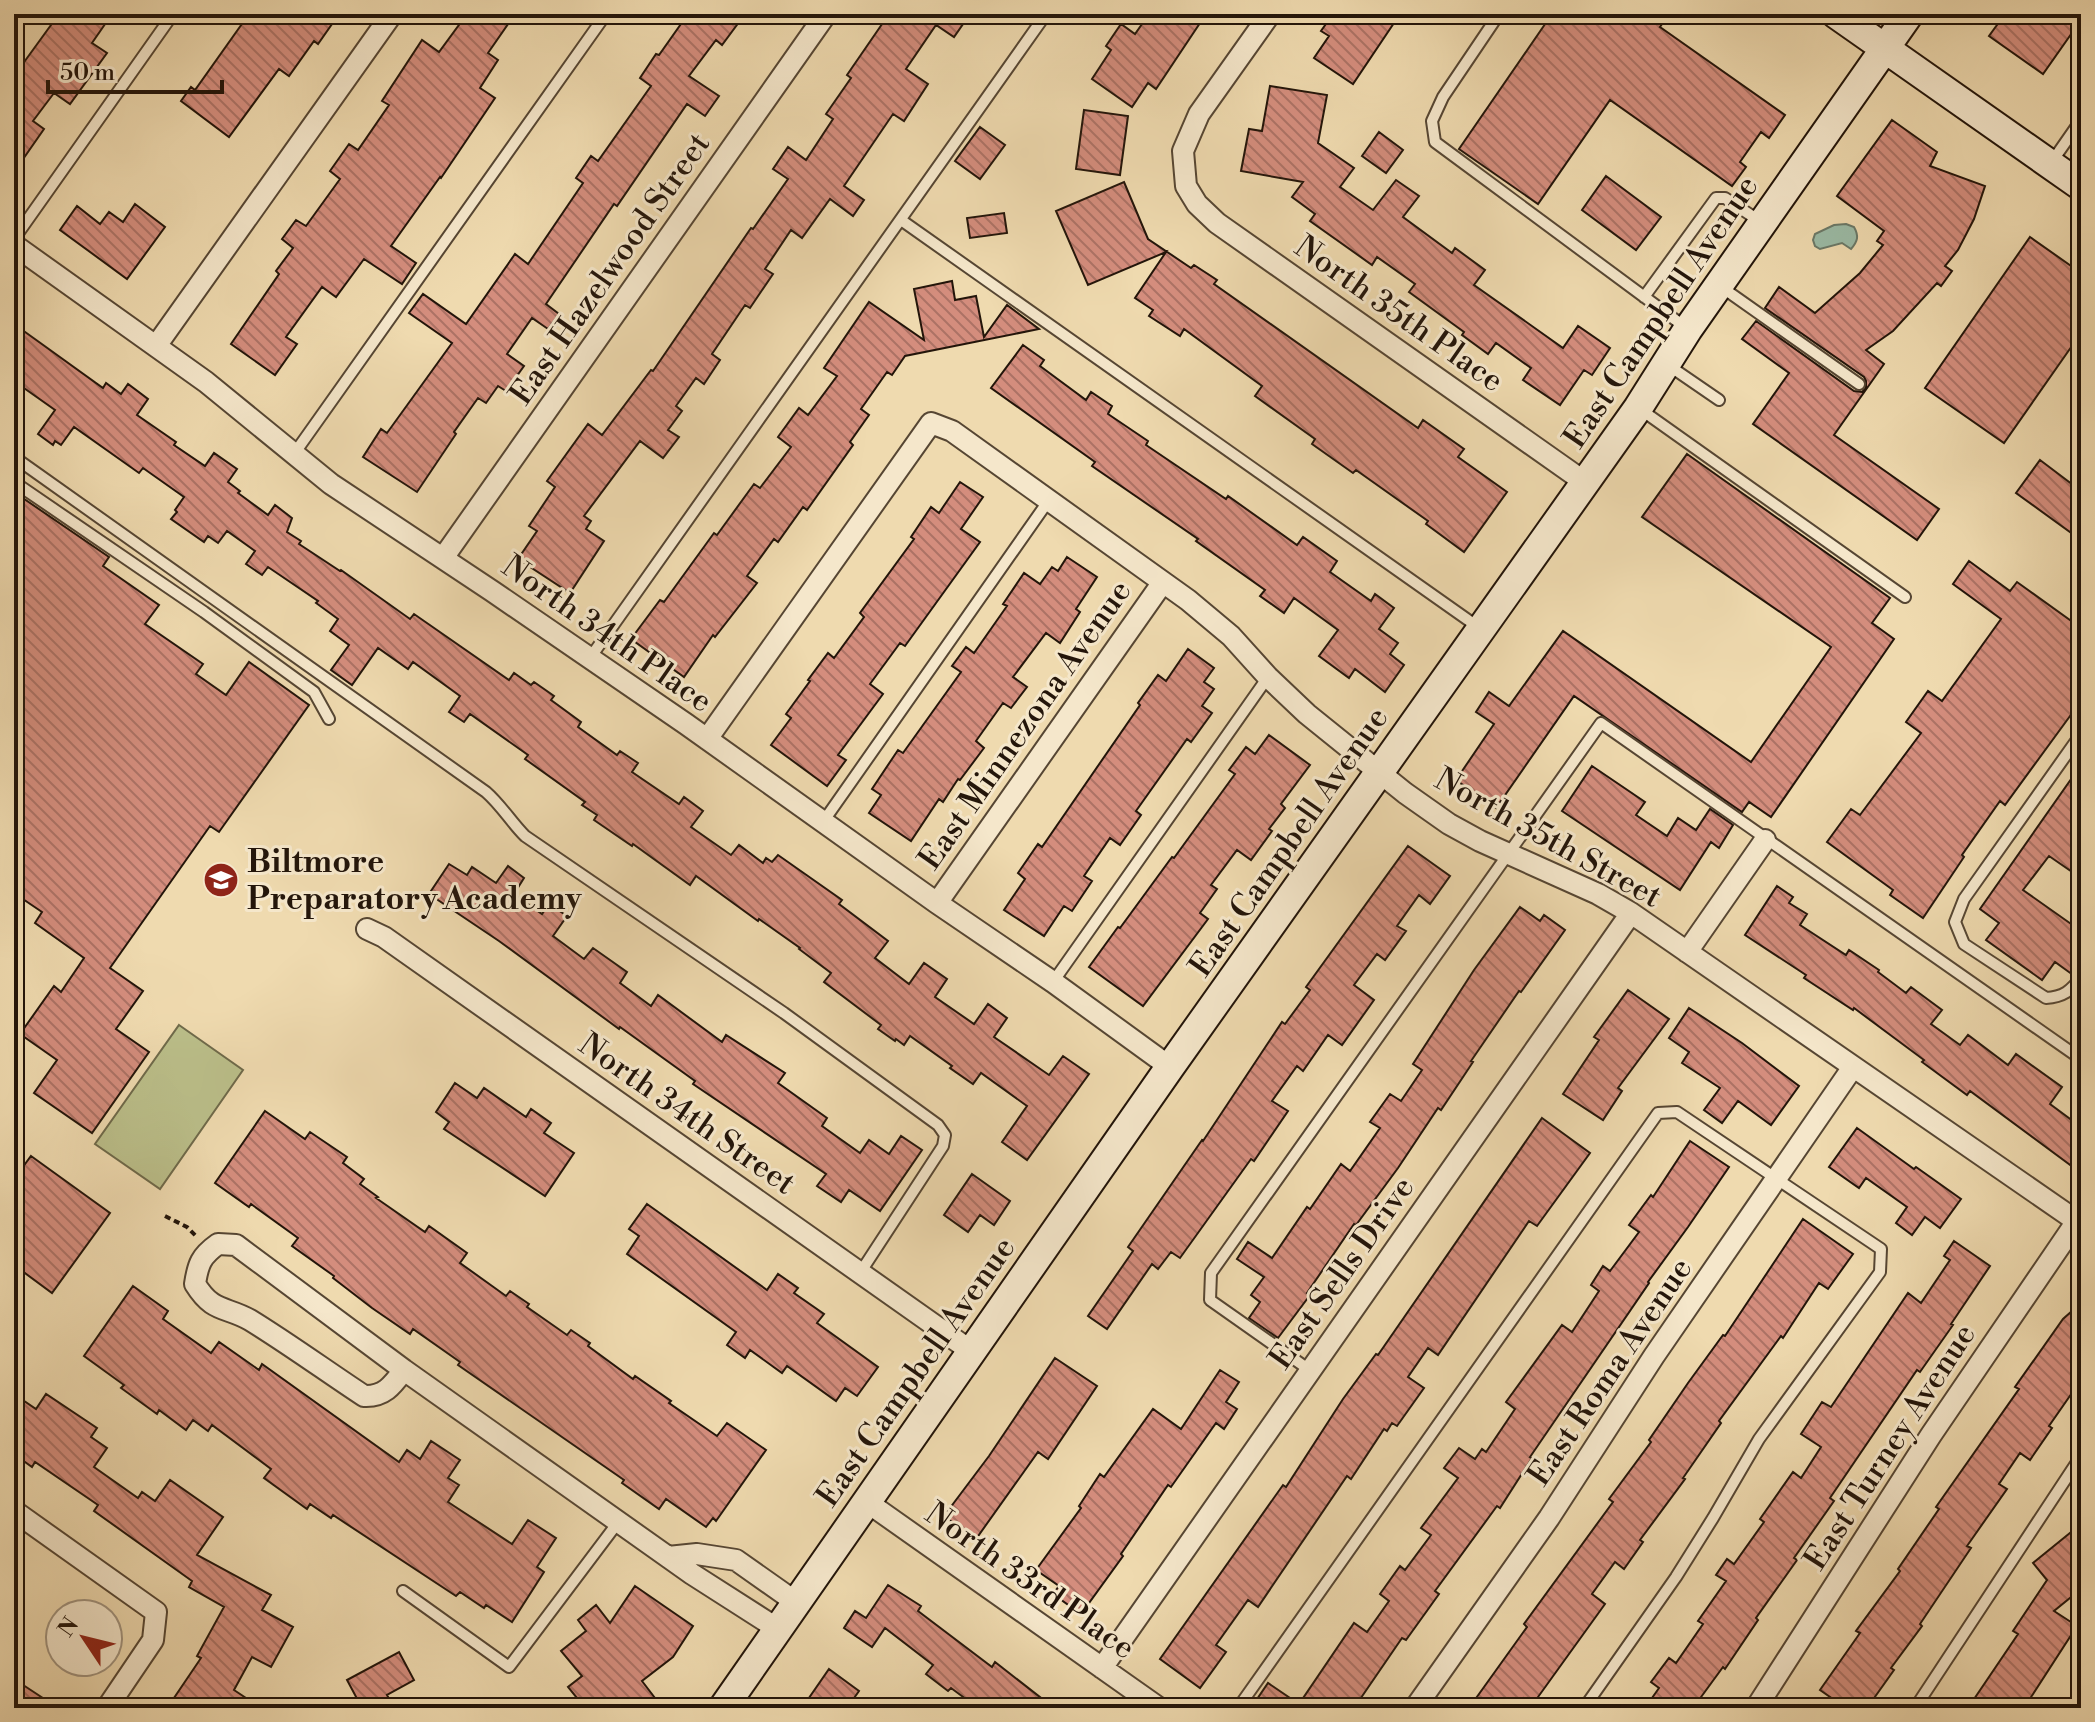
<svg xmlns="http://www.w3.org/2000/svg" width="2095" height="1722" font-family="'Libre Bodoni',serif">
	<style>
		.green { fill: #bbbf8a; stroke: #6f6a4a; stroke-width: 2 }
		.water { fill: #9bbba6; stroke: #6b7968; stroke-width: 2 }
		.building { fill: url(#building-back-hatch); stroke: #23150a; stroke-width: 2 }
		.lines { fill: none; stroke-linecap: round; stroke-linejoin: round }
		.lane-casing { stroke: #564633; stroke-width: 14 }
		.street-casing { stroke: #564633; stroke-width: 24 }
		.secondary-casing { stroke: #23150a; stroke-width: 32 }
		.path { stroke: #23150a; stroke-width: 4; stroke-dasharray: 6 4; stroke-linecap: butt }
		.lane { stroke: #f5e7cb; stroke-width: 10 }
		.street { stroke: #f5e7cb; stroke-width: 20 }
		.secondary { stroke: #f5e7cb; stroke-width: 28 }
		.labels { text-anchor: middle; dominant-baseline: central; stroke-width: 6; stroke-linejoin: round; paint-order: stroke }
		.street-label { font-size: 32px; fill: #23150a; stroke: #f5e7cb }
		.poi-label { font-size: 32px; font-weight: bold; fill: #23150a; stroke: #f5e7cb; text-anchor: start }
	</style>
	<defs>
		<pattern id="building-back-hatch" width="6" height="6" patternUnits="userSpaceOnUse" patternTransform="scale(2)"><rect width="6" height="6" fill="#d48d7d"/><path d="M-1 5l2 2M0 0l6 6M5-1l2 2" fill="none" stroke="#ac7265"/></pattern>
	</defs>
	<rect width="100%" height="100%" fill="#efdaaf"/>
	<filter id="stains"><feTurbulence type="fractalNoise" baseFrequency=".0025" numOctaves="4"/><feColorMatrix values="0 0 0 0 .2 0 0 0 0 .09 0 0 0 0 .02 0 0 0 .5 -.17"/></filter>
	<radialGradient id="worn" r=".72"><stop offset=".6" stop-color="#630" stop-opacity="0"/><stop offset="1" stop-color="#630" stop-opacity=".3"/></radialGradient>
	<path class="green" d="M179,1025L243,1070L160,1189L95,1144Z"/>
	<path class="water" d="M1846,224L1854,227C1859,236 1858,241 1851,249L1842,243L1820,249L1815,246L1813,240L1815,234L1834,225Z"/>
	<path class="building" d="M59,14H112L92,43L107,53L70,104L54,93L33,121L44,129L14,172V76Z
		M249,14H339L318,44L314,41L289,76L279,69L229,137L181,101L191,87L195,90Z
		M467,14H515L488,53L498,60L480,88L495,98L441,178L440,177L391,246L416,263L402,284L364,259L336,297L322,287L286,337L297,344L275,375L231,344L279,274L276,271L293,248L282,239L296,220L306,226L340,179L330,171L349,144L358,150L389,105L382,101L422,40L439,52Z
		M688,14H745L722,45L716,40L689,76L719,96L705,116L687,104L617,206L614,204L546,304L559,314L548,329L532,318L507,354L524,366L506,391L498,386L486,403L478,398L454,432L456,434L417,492L363,457L381,429L387,433L452,343L409,313L423,294L466,324L515,254L528,264L583,183L576,178L591,156L598,161L651,86L640,78L656,54L659,55Z
		M889,14H970L954,37L936,25L906,69L928,84L904,121L893,114L844,186L864,200L853,216L830,199L802,238L791,230L765,269L773,274L750,308L745,305L712,354L720,360L704,384L696,378L676,406L682,411L668,430L679,437L663,458L640,441L584,516L591,521L586,529L604,541L570,593L518,559L537,531L529,526L555,487L547,481L588,424L602,435L651,370L653,371L751,228L753,229L788,179L773,169L788,147L806,160L833,119L826,114L851,78L847,75Z
		M1149,14H1206L1156,89L1148,83L1132,107L1092,79L1111,50L1106,46L1121,24L1135,34Z
		M1333,14H1400L1353,84L1314,58L1329,36L1321,31Z
		M1552,14H1669L1660,27L1785,115L1769,138L1761,132L1740,162L1746,167L1732,186L1610,100L1538,204L1459,149Z
		M2005,14H2081V20L2043,74L1989,36Z
		M1270,86L1327,95L1318,143L1354,168L1340,187L1373,210L1396,180L1419,196L1403,217L1452,253L1455,248L1485,270L1474,285L1563,348L1578,326L1610,348L1592,375L1584,370L1560,405L1523,380L1531,368L1496,343L1488,354L1462,335L1464,332L1409,292L1415,284L1377,257L1372,265L1310,221L1315,214L1292,197L1303,182L1241,171L1249,129L1262,131Z
		M1084,110L1128,116L1120,175L1076,169Z
		M1892,120L1937,152L1930,166L1985,186L1974,219L1958,250L1945,266L1952,271L1941,286L1937,283L1893,331L1866,350L1884,364L1834,435L1939,509L1917,540L1753,424L1789,373L1742,339L1756,321L1854,391L1862,392L1866,388V381L1864,377L1765,308L1779,287L1815,313L1860,273L1883,245L1877,241L1884,231L1837,196Z
		M980,127L1005,145L980,179L955,161Z
		M1379,132L1403,150L1386,173L1362,156Z
		M1606,176L1661,217L1636,250L1582,210Z
		M1124,182L1148,239L1191,268L1194,265L1217,280L1214,284L1418,428L1423,420L1464,449L1458,457L1507,492L1464,552L1426,524L1428,521L1356,470L1353,473L1312,444L1315,439L1255,396L1262,386L1184,329L1180,336L1149,316L1153,310L1135,298L1166,252L1088,285L1056,211Z
		M135,204L165,227L127,279L60,230L77,206L100,224L109,212L123,222Z
		M1004,213L1007,233L970,238L967,218Z
		M2030,237L2081,273V333L2004,443L1925,388Z
		M952,281L955,300L976,296L984,337L1007,305L1039,329L905,356L892,375L887,372L861,409L869,415L850,442L853,445L807,510L803,507L778,542L774,539L747,576L757,583L715,637L713,635L684,677L631,639L660,600L664,602L714,533L717,535L754,484L760,488L791,447L778,437L799,408L808,415L837,376L824,368L869,302L924,340L914,289Z
		M14,324L103,388L106,383L121,394L128,384L148,399L137,415L176,442L174,445L205,466L214,453L237,469L228,482L240,491L238,493L268,515L275,505L292,518L287,532L301,541L299,544L340,571L341,570L410,619L414,614L509,680L514,673L531,685L534,682L554,696L551,700L581,722L578,727L617,755L620,751L638,763L632,772L679,804L684,797L703,811L691,827L731,855L739,845L763,863L766,858L772,862L778,855L842,900L839,904L888,941L875,958L909,984L924,963L947,979L935,997L974,1024L988,1004L1007,1018L994,1037L1049,1075L1063,1056L1089,1074L1027,1160L1002,1142L1027,1106L981,1073L973,1084L950,1068L952,1066L910,1036L904,1045L896,1039L895,1041L878,1029L881,1025L824,982L831,973L799,949L800,948L759,919L758,921L696,876L690,885L633,844L632,846L594,820L597,815L582,805L585,802L525,759L528,755L470,714L464,722L449,712L460,696L413,662L408,669L378,648L352,685L331,670L349,645L330,631L338,619L316,603L318,601L268,567L262,575L246,564L255,551L227,531L218,543L208,536L204,542L171,519L177,512L175,510L184,497L143,468L139,473L74,427L61,445L55,441L53,445L38,434L55,410L14,381Z
		M1023,345L1044,360L1040,366L1086,400L1091,392L1112,406L1108,414L1148,441L1146,445L1226,499L1228,496L1297,545L1303,537L1337,561L1330,572L1371,601L1375,594L1394,608L1379,629L1398,643L1390,654L1404,665L1385,692L1355,669L1349,678L1319,656L1338,630L1294,598L1284,613L1260,596L1265,590L1196,541L1198,539L1092,466L1095,462L991,388Z
		M1687,454L1890,598L1872,623L1894,639L1771,817L1749,802L1742,812L1574,696L1496,808L1456,780L1494,724L1476,712L1489,692L1509,706L1563,631L1751,762L1831,647L1642,517Z
		M2040,460L2081,491V540L2016,493Z
		M960,482L983,497L961,529L980,542L905,646L900,643L870,684L883,694L838,755L846,760L827,786L771,745L791,718L786,714L810,681L808,680L828,653L834,658L864,617L860,613L914,539L911,537L931,507L939,513Z
		M14,492L109,557L103,566L159,605L145,624L203,664L196,674L226,695L249,662L309,705L219,832L210,826L110,968L143,991L116,1029L149,1052L92,1133L34,1093L57,1060L20,1034L54,986L61,992L84,958L35,923L42,912L14,893Z
		M1067,557L1097,577L1076,609L1080,612L1060,643L1046,633L1013,677L1027,687L1011,708L1003,703L976,741L984,748L960,780L958,779L943,802L939,799L911,841L869,813L881,795L872,789L898,750L903,753L961,672L952,666L966,647L974,653L1007,606L1003,604L1024,573L1040,584L1052,567L1058,571Z
		M1969,561L2010,591L2017,582L2081,628V701L2005,805L2000,801L1962,855L1964,857L1923,918L1890,895L1893,890L1827,842L1851,809L1860,815L1921,733L1906,722L1928,691L1942,701L2001,619L1953,584Z
		M1188,649L1214,668L1204,682L1214,689L1202,706L1212,713L1191,742L1187,739L1136,811L1141,815L1120,845L1110,838L1084,876L1092,881L1072,911L1064,906L1044,936L1004,910L1025,879L1018,873L1038,844L1042,847L1140,705L1138,703L1158,675L1166,681Z
		M1269,735L1310,765L1281,804L1285,808L1269,829L1272,831L1251,860L1237,850L1211,885L1217,889L1200,913L1208,919L1143,1006L1089,967L1118,927L1120,928L1172,857L1174,858L1235,774L1229,770L1246,747L1255,754Z
		M2081,765V878L2049,856L2023,890L2081,931V965L2073,975L2055,962L2042,980L1986,940L1999,923L1980,909Z
		M1592,766L1645,802L1636,815L1667,836L1678,818L1696,830L1710,809L1733,825L1719,848L1711,842L1680,890L1562,811Z
		M1408,846L1450,876L1430,904L1419,895L1397,926L1406,931L1385,960L1377,954L1354,985L1374,1000L1342,1045L1328,1035L1303,1071L1297,1066L1272,1101L1288,1111L1254,1161L1251,1159L1180,1258L1171,1252L1158,1269L1152,1264L1107,1329L1088,1316L1133,1251L1128,1247L1202,1140L1203,1141L1282,1022L1285,1024L1310,990L1306,987Z
		M449,864L467,875L472,867L496,883L508,866L524,878L514,894L542,914L549,904L567,916L553,936L584,959L593,948L627,972L620,983L651,1006L658,995L722,1042L726,1035L785,1073L778,1083L827,1118L822,1126L860,1153L869,1140L889,1154L901,1136L922,1150L880,1211L849,1190L841,1202L817,1186L826,1174L693,1084L695,1081L620,1027L619,1029L499,941L429,894Z
		M1777,886L1793,897L1789,903L1807,914L1800,925L1846,955L1849,950L1879,970L1878,972L1906,993L1911,987L1942,1010L1931,1024L1960,1045L1968,1035L2008,1065L2016,1054L2062,1087L2050,1104L2081,1127V1173L1970,1091L1967,1095L1922,1062L1924,1060L1854,1008L1853,1010L1804,978L1806,975L1745,935Z
		M1520,907L1540,921L1544,915L1565,930L1521,992L1519,991L1471,1061L1473,1062L1441,1110L1438,1108L1398,1168L1356,1225L1354,1224L1307,1293L1310,1295L1278,1338L1249,1318L1260,1302L1251,1295L1264,1277L1237,1259L1248,1242L1272,1258L1307,1207L1310,1209L1341,1164L1350,1171L1380,1128L1370,1122L1390,1094L1401,1101L1422,1070L1413,1064L1474,970Z
		M1628,990L1669,1019L1618,1088L1622,1091L1603,1120L1563,1094L1599,1040L1594,1037Z
		M1689,1008L1742,1043L1799,1086L1771,1125L1738,1101L1722,1123L1704,1110L1720,1088L1682,1063L1689,1052L1669,1038Z
		M455,1083L477,1098L484,1088L526,1117L531,1109L551,1123L544,1133L574,1153L545,1196L444,1129L449,1122L436,1112Z
		M265,1111L305,1139L310,1132L347,1157L343,1163L364,1179L360,1184L378,1197L376,1198L425,1232L429,1226L467,1253L460,1263L506,1296L510,1291L529,1304L527,1307L567,1335L571,1330L590,1343L588,1346L633,1379L635,1376L671,1401L669,1403L717,1436L727,1423L766,1450L716,1521L713,1518L706,1527L666,1499L659,1509L622,1483L624,1480L458,1365L460,1362L413,1329L410,1334L372,1308L333,1278L334,1276L292,1246L298,1238L251,1204L249,1207L215,1183Z
		M1542,1118L1590,1153L1537,1226L1529,1221L1438,1355L1428,1348L1408,1377L1424,1388L1397,1426L1392,1423L1387,1431L1384,1429L1351,1479L1347,1476L1258,1607L1248,1600L1216,1645L1226,1652L1200,1688L1160,1659L1283,1485L1286,1487L1343,1399L1376,1354L1378,1355Z
		M1857,1128L1914,1169L1916,1167L1961,1199L1940,1228L1925,1217L1912,1235L1896,1223L1907,1207L1866,1178L1859,1188L1829,1167Z
		M1690,1141L1729,1167L1688,1227L1648,1282L1649,1283L1530,1457L1532,1458L1500,1508L1497,1506L1435,1591L1439,1594L1406,1640L1402,1638L1354,1708H1251L1268,1683L1299,1704L1354,1623L1367,1632L1389,1601L1380,1594L1400,1566L1405,1570L1431,1535L1421,1528L1458,1478L1444,1468L1459,1448L1475,1459L1482,1449L1486,1452L1515,1409L1506,1402L1562,1325L1572,1332L1599,1291L1591,1285L1603,1266L1610,1271L1639,1232L1629,1225L1651,1195L1653,1197Z
		M31,1156L110,1213L52,1293L14,1265V1179Z
		M972,1174L1010,1201L994,1225L980,1215L968,1232L944,1215Z
		M647,1204L767,1290L778,1274L798,1288L794,1293L824,1314L817,1323L878,1367L857,1396L845,1388L836,1401L787,1366L782,1373L750,1350L745,1358L727,1345L736,1332L627,1254L639,1236L629,1229Z
		M1803,1219L1853,1254L1828,1289L1819,1283L1783,1338L1781,1336L1719,1421L1721,1423L1683,1478L1685,1479L1640,1540L1643,1542L1624,1569L1615,1562L1592,1594L1605,1604L1533,1704L1524,1698L1517,1708H1469L1527,1627L1524,1624L1613,1502L1609,1499L1651,1442L1649,1440L1688,1383L1723,1335L1725,1336Z
		M1954,1241L1990,1266L1951,1324L1953,1325L1920,1372L1917,1370L1830,1498L1834,1501L1794,1558L1797,1560L1756,1618L1758,1620L1725,1669L1723,1667L1693,1708H1645L1659,1688L1651,1682L1669,1658L1676,1663L1703,1624L1698,1621L1726,1581L1716,1575L1727,1559L1734,1564L1764,1522L1760,1519L1793,1472L1801,1478L1821,1447L1801,1434L1822,1402L1831,1407L1908,1293L1921,1303L1950,1260L1944,1256Z
		M133,1286L168,1311L163,1319L211,1353L219,1342L259,1370L262,1364L399,1462L407,1450L420,1459L431,1441L460,1460L448,1478L459,1485L448,1502L512,1544L528,1520L556,1538L537,1567L544,1572L512,1622L486,1605L484,1608L460,1592L456,1596L333,1515L331,1518L310,1504L307,1509L264,1478L271,1469L212,1425L208,1431L193,1420L186,1430L159,1410L157,1414L121,1388L124,1385L84,1356Z
		M2081,1303V1380L2049,1426L2052,1428L2030,1460L2020,1453L1999,1484L2007,1489L1967,1546L1971,1548L1920,1624L1922,1626L1891,1668L1894,1670L1867,1708H1846L1820,1690L1860,1633L1856,1631L1900,1571L1898,1569L1939,1509L1936,1507L2019,1389L2015,1387L2063,1319Z
		M1055,1358L1097,1386L1048,1459L1038,1452L976,1539L944,1516L989,1456Z
		M1220,1370L1239,1382L1226,1402L1237,1409L1224,1429L1216,1423L1171,1487L1168,1485L1121,1554L1123,1556L1081,1614L1053,1594L1059,1586L1036,1570L1081,1508L1079,1506L1100,1474L1104,1477L1153,1409L1181,1429Z
		M14,1394L36,1409L46,1394L97,1428L91,1437L107,1448L94,1467L138,1498L142,1492L155,1501L170,1480L223,1517L197,1555L271,1595L262,1610L293,1627L271,1667L252,1657L234,1690L261,1708H190L174,1698L201,1658L197,1656L224,1607L189,1587L192,1581L94,1511L98,1505L35,1462L32,1467L14,1454Z
		M2081,1524V1589L2054,1611L2077,1626L2024,1708H1968L2018,1634L2013,1631L2047,1580L2033,1563Z
		M888,1585L921,1606L918,1611L992,1667L995,1662L1054,1708H978L951,1688L948,1691L926,1674L933,1665L885,1628L872,1647L844,1628L855,1611L866,1618Z
		M635,1586L693,1626L673,1657L642,1681L655,1698L643,1708H585L568,1687L582,1676L561,1651L586,1631L578,1620L596,1605L610,1623Z
		M399,1652L414,1680L387,1695L394,1708H362L347,1680Z
		M829,1669L859,1691L847,1708H802Z
		M14,1679L58,1708H14Z"/>
	<g class="lines">
		<defs>
			<path id="lane" d="M1499,14L1443,97L1432,121L1435,142L1685,327
				M2051,163L2081,120
				M901,220L1478,627
				M14,239L173,14
				M1720,286L1859,384
				M1644,297L1716,198H1725L1761,222
				M1668,365L1719,400
				M1640,409L1905,597
				M294,454L606,14
				M14,457L486,792C501,805 511,822 525,836L784,1013L938,1125L945,1135L943,1146L860,1273
				M14,482L204,612L314,692L329,719
				M590,658L1046,14
				M2081,734L1964,899L1955,922L1964,944L2046,998C2063,997 2071,991 2081,977
				M823,822L1049,500
				M1053,982L1268,677
				M1311,1371L1210,1300L1211,1273L1601,723L2081,1059
				M403,1591L509,1667L619,1521
				M1238,1708L1658,1113L1677,1112L1881,1249L1880,1272L1759,1439L1713,1518L1676,1577L1584,1708
				M1915,1708L2081,1456"/>
			<path id="street" d="M1270,14L1199,114L1183,151L1186,186L1197,204L1217,223L1586,483
				M14,245L206,382L331,484L492,591L686,724L937,903L1053,982L1170,1067
				M156,346L392,14
				M443,558L826,14
				M707,739L931,423L952,431L1188,600L1231,636L1268,677L1307,714L1405,793L1449,824L1480,841L1598,894L1631,913L2081,1224
				M937,903L1163,582
				M367,929L384,937L971,1351
				M1687,952L1765,840
				M404,1370C392,1386 384,1397 364,1396C326,1371 289,1344 250,1320C225,1306 213,1313 195,1284C198,1264 201,1256 218,1244L236,1245L404,1370L692,1574L778,1629
				M867,1502L1159,1708
				M14,1511L156,1612L153,1640L107,1708
				M668,1557L697,1554L736,1560L797,1603
				M1102,1668L1631,913
				M1415,1708L1549,1518L1654,1356L1853,1067
				M1756,1708L1931,1435L2077,1221
				M2079,1708L2081,1705"/>
			<path id="secondary" d="M1836,14L2081,186
				M723,1708L1170,1067L1638,408L1688,329L1909,14"/>
		</defs>
		<use href="#lane" class="lane-casing"/>
		<use href="#street" class="street-casing"/>
		<use href="#secondary" class="secondary-casing"/>
		<path class="path" d="M165,1216L187,1227L196,1236"/>
		<use href="#lane" class="lane"/>
		<use href="#street" class="street"/>
		<use href="#secondary" class="secondary"/>
	</g>
	<defs>
		<symbol id="school-disc" viewBox="-11 -11 22 22"><circle r="9.5" fill="#8f2418" stroke="#f5e7cb"/><path d="M0-5L7-2L0 1L-7-2ZM-4 1L0 2.5L4 1V4Q0 6-4 4Z" fill="#fff"/></symbol>
	</defs>
	<g fill-rule="evenodd">
		<use href="#school-disc" x="201" y="860" width="40" height="40"/>
	</g>
	<g class="labels">
		<g class="street-label">
			<text transform="translate(610 269) rotate(-55)">East Hazelwood Street</text>
			<text transform="translate(1661 312) rotate(-56)">East Campbell Avenue</text>
			<text transform="translate(1399 314) rotate(35)">North 35th Place</text>
			<text transform="translate(607 634) rotate(35)">North 34th Place</text>
			<text transform="translate(1025 725) rotate(-55)">East Minnezona Avenue</text>
			<text transform="translate(1548 838) rotate(29)">North 35th Street</text>
			<text transform="translate(1289 842) rotate(-55)">East Campbell Avenue</text>
			<text transform="translate(687 1114) rotate(35)">North 34th Street</text>
			<text transform="translate(1342 1273) rotate(-55)">East Sells Drive</text>
			<text transform="translate(916 1372) rotate(-55)">East Campbell Avenue</text>
			<text transform="translate(1610 1372) rotate(-56)">East Roma Avenue</text>
			<text transform="translate(1890 1447) rotate(-57)">East Turney Avenue</text>
			<text transform="translate(1030 1581) rotate(35)">North 33rd Place</text>
		</g>
		<g class="poi-label">
			<text x="247" y="862">Biltmore<tspan x="247" dy="37">Preparatory Academy</tspan></text>
		</g>
	</g>
	<rect width="2095" height="1722" fill="none" stroke="#efdaaf" stroke-width="48"/>
	<rect x="16" y="16" width="2063" height="1690" fill="none" stroke="#23150a" stroke-width="4"/>
	<rect x="24" y="24" width="2047" height="1674" fill="none" stroke="#23150a" stroke-width="2"/>
	<g transform="translate(84 1638) rotate(305)"><circle r="38" fill="#f5e7cb" stroke="#a1937e" stroke-width="2"/>
	<path d="M0-6L14 30L0 20L-14 30Z" fill="#8f2418"/>
	<text y="-12" font-size="22" font-weight="bold" text-anchor="middle" fill="#23150a">N</text>
	</g>
	<path d="M48 80v12h174v-12" fill="none" stroke="#23150a" stroke-width="4"/>
	<text x="60" y="80" font-size="24" fill="#23150a" stroke="#f5e7cb" stroke-width="6" paint-order="stroke">50 m</text>
	<rect width="100%" height="100%" filter="url(#stains)"/>
	<rect width="100%" height="100%" fill="url(#worn)"/>
</svg>
